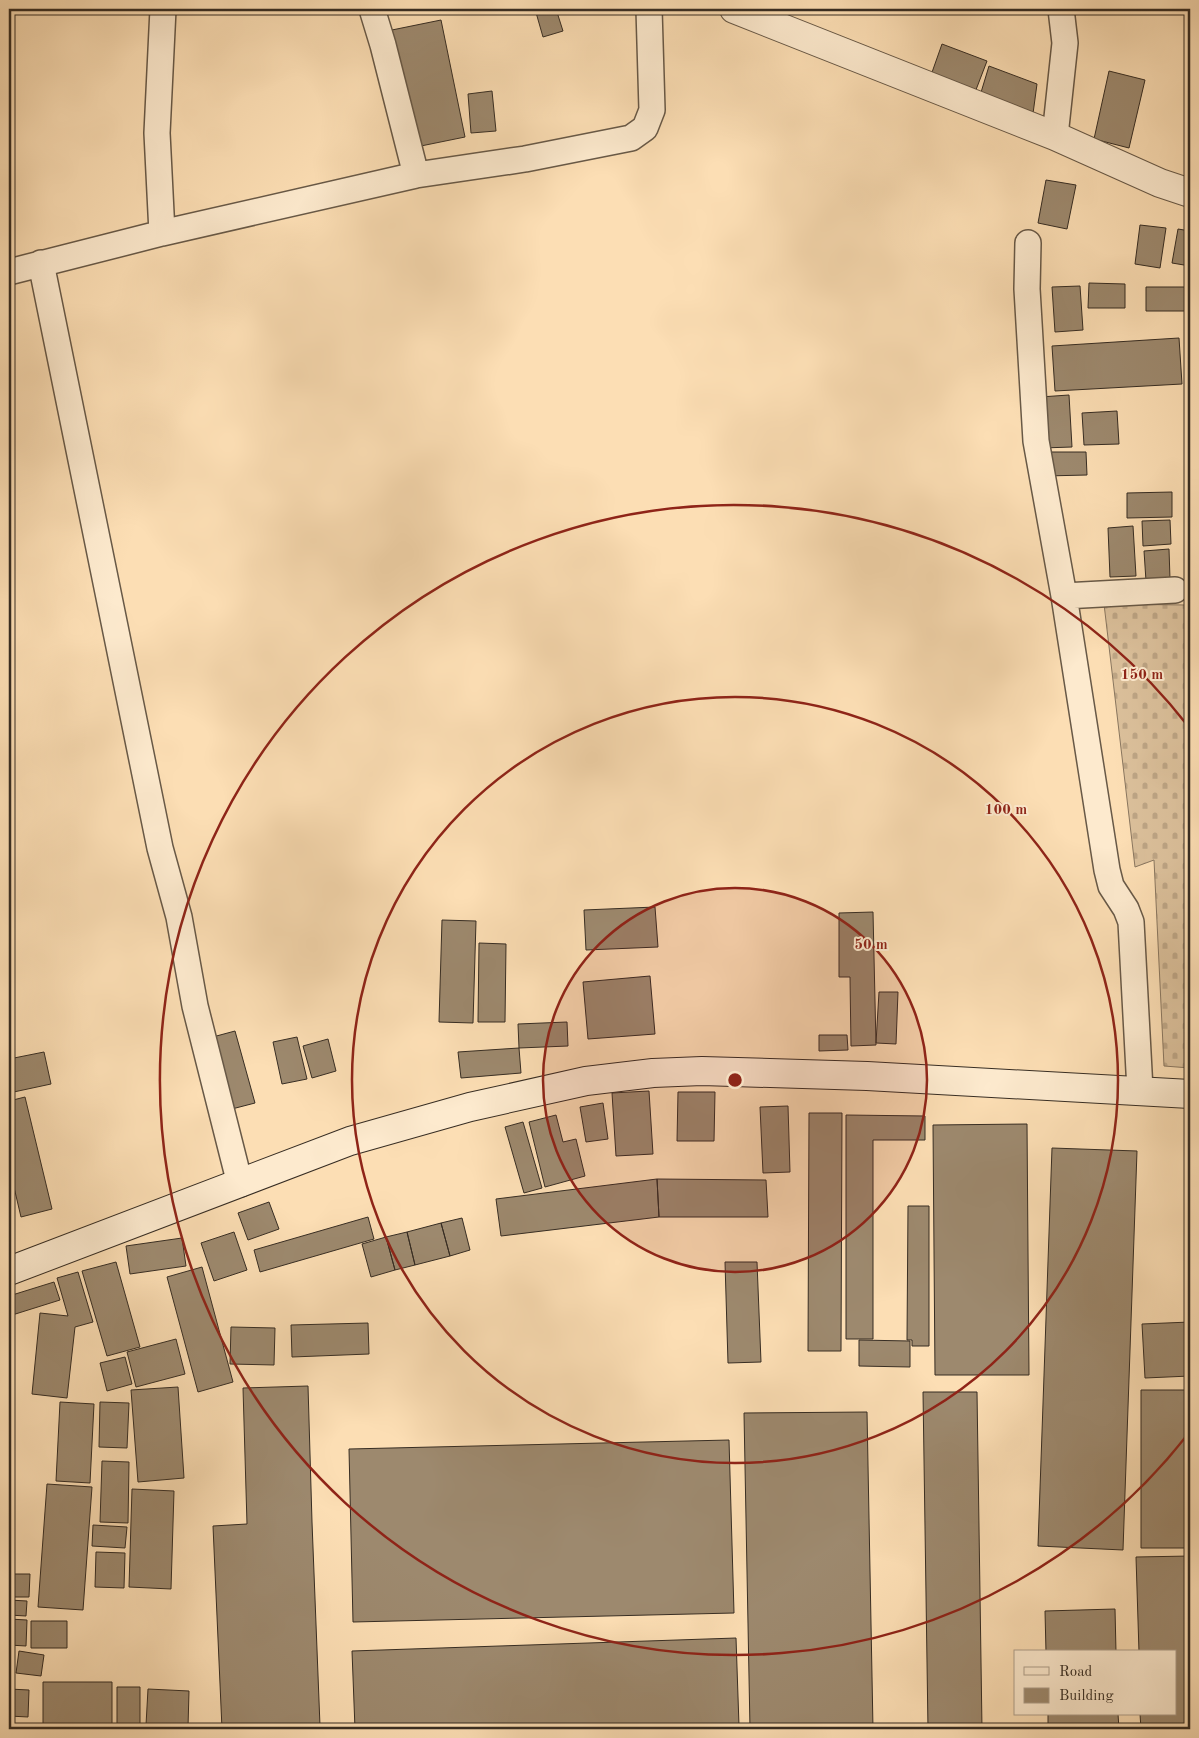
<svg xmlns="http://www.w3.org/2000/svg" width="1199" height="1738" font-family="'Old Standard TT',serif">
	<style>
		.cemetery { fill: url(#cemetery-stones); stroke: #89765f }
		.building { fill: #9d896e; stroke: #372d23 }
		.lines { fill: none; stroke-linecap: round; stroke-linejoin: round }
		.minor-casing { stroke: #685947; stroke-width: 28 }
		.tertiary-casing { stroke: #685947; stroke-width: 30 }
		.secondary-casing { stroke: #372d23; stroke-width: 30 }
		.minor { stroke: #fdeace; stroke-width: 25 }
		.tertiary { stroke: #fdeace; stroke-width: 28 }
		.secondary { stroke: #fdeace; stroke-width: 28 }
		.ring { fill: none; stroke: #8f2418; stroke-width: 2.5 }
		.centre { fill: #8f2418; stroke: #fdeace; stroke-width: 2.5 }
		.ring-label { font-size: 15px; text-anchor: middle; font-weight: bold; fill: #8f2418; stroke: #fdeace; stroke-width: 4; stroke-linejoin: round; paint-order: stroke }
	</style>
	<defs>
		<pattern id="cemetery-stones" width="16" height="16" patternUnits="userSpaceOnUse" patternTransform="scale(1.25)"><rect width="16" height="16" fill="#dbc09b"/><path d="M2 7V4a2 2 0 0 1 4 0v3zM10 15v-3a2 2 0 0 1 4 0v3z" fill="#bda585"/></pattern>
	</defs>
	<rect width="100%" height="100%" fill="#fcdeb4"/>
	<filter id="stains"><feTurbulence type="fractalNoise" baseFrequency=".004" numOctaves="4"/><feColorMatrix values="0 0 0 0 .2 0 0 0 0 .09 0 0 0 0 .02 0 0 0 .5 -.17"/></filter>
	<radialGradient id="worn" r=".72"><stop offset=".6" stop-color="#630" stop-opacity="0"/><stop offset="1" stop-color="#630" stop-opacity=".3"/></radialGradient>
	<path class="cemetery" d="M1190,596V1068L1164,1066L1154,860L1135,867L1104,604L1187,605Z"/>
	<path class="building" d="M535,9H556L563,31L543,37Z
		M441,20L465,137L411,148L387,31Z
		M942,44L987,61L974,95L930,78Z
		M989,66L1037,84L1032,121L979,99Z
		M1109,71L1145,80L1129,148L1094,139Z
		M492,91L496,131L471,133L468,94Z
		M1046,180L1076,185L1067,229L1038,223Z
		M1140,225L1166,228L1160,268L1135,264Z
		M1178,229L1190,231V266L1172,263Z
		M1089,283L1125,284V308H1088Z
		M1080,286L1083,330L1055,332L1052,287Z
		M1146,287H1186V311H1146Z
		M1179,338L1182,384L1055,391L1052,346Z
		M1069,395L1072,447L1042,448L1040,397Z
		M1117,411L1119,444L1084,445L1082,413Z
		M1045,452H1086L1087,475L1045,476Z
		M1172,492V517L1127,518V493Z
		M1170,520L1171,544L1143,546L1142,521Z
		M1133,526L1136,576L1110,577L1108,528Z
		M1169,549L1170,579L1146,581L1144,551Z
		M655,907L658,947L586,950L584,910Z
		M873,912L876,1045L851,1046L850,977H839V913Z
		M442,920L476,921L473,1023L439,1022Z
		M479,943L506,944L505,1022H478Z
		M650,976L655,1034L588,1039L583,982Z
		M879,992H898L896,1044L876,1043Z
		M567,1022L568,1046L519,1048L518,1024Z
		M235,1031L255,1103L228,1110L209,1038Z
		M819,1035H847L848,1050L819,1051Z
		M297,1037L307,1079L282,1084L273,1042Z
		M328,1039L336,1071L312,1078L303,1046Z
		M519,1048L521,1073L461,1078L458,1052Z
		M44,1052L51,1084L9,1093V1059Z
		M649,1091L653,1154L616,1156L612,1093Z
		M678,1092H715L714,1141H677Z
		M25,1097L52,1209L21,1217L9,1166V1101Z
		M603,1103L608,1139L586,1142L580,1107Z
		M788,1106L790,1172L763,1173L760,1107Z
		M809,1113H842L841,1351H808Z
		M556,1115L563,1142L576,1139L585,1176L545,1187L529,1122Z
		M846,1115L925,1116V1140H873V1339H846Z
		M523,1122L542,1188L524,1193L505,1127Z
		M1027,1124L1029,1375H935L933,1125Z
		M1052,1148L1137,1151L1123,1550L1038,1546Z
		M657,1179L766,1180L768,1217H659Z
		M657,1179L659,1217L501,1236L496,1199Z
		M269,1202L279,1229L248,1240L238,1213Z
		M908,1206H929V1346H912V1340H907Z
		M368,1217L374,1239L260,1272L254,1250Z
		M462,1218L470,1250L450,1256L441,1223Z
		M441,1223L450,1256L415,1265L407,1232Z
		M234,1232L247,1270L214,1281L201,1243Z
		M407,1232L415,1265L395,1270L386,1237Z
		M386,1237L395,1270L371,1277L362,1244Z
		M182,1238L186,1266L130,1274L126,1246Z
		M116,1262L140,1347L107,1356L82,1271Z
		M725,1262H757L761,1362L728,1363Z
		M202,1267L233,1382L198,1392L167,1277Z
		M78,1272L93,1322L75,1327L67,1398L32,1394L40,1313L68,1316L57,1278Z
		M54,1282L60,1300L9,1316V1296Z
		M1190,1322V1376L1145,1378L1142,1324Z
		M368,1323L369,1354L292,1357L291,1325Z
		M231,1327L275,1328L274,1365L230,1364Z
		M176,1339L185,1374L136,1387L127,1352Z
		M859,1340L910,1341V1367L859,1366Z
		M125,1357L132,1384L107,1391L100,1363Z
		M308,1386L312,1522L320,1726L222,1729L213,1526L247,1524L243,1388Z
		M178,1387L184,1478L138,1482L131,1390Z
		M1141,1390H1190V1548H1141Z
		M923,1392H977L982,1729H928Z
		M60,1402L94,1404L90,1483L56,1481Z
		M100,1402L129,1403L127,1448L99,1447Z
		M867,1412L873,1729H750L744,1413Z
		M729,1440L734,1613L353,1622L349,1449Z
		M102,1461L129,1462L128,1523L100,1522Z
		M47,1484L92,1487L83,1610L38,1607Z
		M132,1489L174,1491L171,1589L129,1587Z
		M93,1525L127,1527L125,1548L92,1546Z
		M96,1552L125,1553L124,1588L95,1587Z
		M1190,1556V1729H1141L1140,1714H1175V1652H1139L1136,1557Z
		M9,1574H30L29,1597H9Z
		M9,1600L27,1601L26,1616L9,1615Z
		M1115,1609L1116,1652H1046L1045,1611Z
		M9,1619L27,1620L26,1646L9,1645Z
		M31,1621H67V1648H31Z
		M736,1638L739,1726L648,1729H355L352,1651Z
		M19,1651L44,1655L41,1676L16,1673Z
		M43,1682H112V1726H43Z
		M117,1687H140V1729H117Z
		M9,1689L29,1690L28,1717L9,1716Z
		M148,1689L189,1691L188,1727L146,1725Z
		M1048,1714H1118L1119,1729H1048Z
		M35,1724V1729H9V1726Z"/>
	<g class="lines">
		<defs>
			<path id="minor" d="M372,9L383,45L416,175
				M1055,136L1065,43L1061,9
				M162,233L157,133L163,9
				M1028,243L1027,289L1036,441L1064,596L1107,870L1111,886L1126,909L1131,922L1140,1090
				M41,263L160,848L179,917L195,1006L240,1184
				M9,272L162,233L416,175L525,159L631,138L645,128L652,110L649,9
				M1064,596L1175,590"/>
			<path id="tertiary" d="M734,9L1055,136L1160,183L1190,193"/>
			<path id="secondary" d="M9,1271L350,1141L470,1107L586,1081L653,1073L702,1071L867,1076L1190,1094"/>
		</defs>
		<use href="#minor" class="minor-casing"/>
		<use href="#tertiary" class="tertiary-casing"/>
		<use href="#secondary" class="secondary-casing"/>
		<use href="#minor" class="minor"/>
		<use href="#tertiary" class="tertiary"/>
		<use href="#secondary" class="secondary"/>
	</g>
	<circle cx="735" cy="1080" r="192" fill="#8f2418" fill-opacity=".12"/>
	<g class="ring">
		<circle cx="735" cy="1080" r="192"/>
		<circle cx="735" cy="1080" r="383"/>
		<path d="M1188 1434A575 575 0 1 1 1188 726"/>
	</g>
	<circle cx="735" cy="1080" r="8" class="centre"/>
	<g class="ring-label">
		<text x="1142" y="679">150 m</text>
		<text x="1006" y="814">100 m</text>
		<text x="871" y="949">50 m</text>
	</g>
	<rect width="1199" height="1738" fill="none" stroke="#fcdeb4" stroke-width="30"/>
	<rect x="10" y="10" width="1179" height="1718" fill="none" stroke="#372d23" stroke-width="2.5"/>
	<rect x="15" y="15" width="1169" height="1708" fill="none" stroke="#372d23"/>
	<rect x="1014" y="1650" width="162" height="65" fill="#fdeace" stroke="#ae9e8a"/>
	<rect x="1024" y="1667" width="25" height="8" fill="#fdeace" stroke="#ae9e8a"/>
	<text x="1059" y="1676" font-size="15" fill="#372d23">Road</text>
	<rect x="1024" y="1688" width="25" height="15" fill="#9d896e" stroke="#ae9e8a"/>
	<text x="1059" y="1700" font-size="15" fill="#372d23">Building</text>
	<rect width="100%" height="100%" filter="url(#stains)"/>
	<rect width="100%" height="100%" fill="url(#worn)"/>
</svg>
